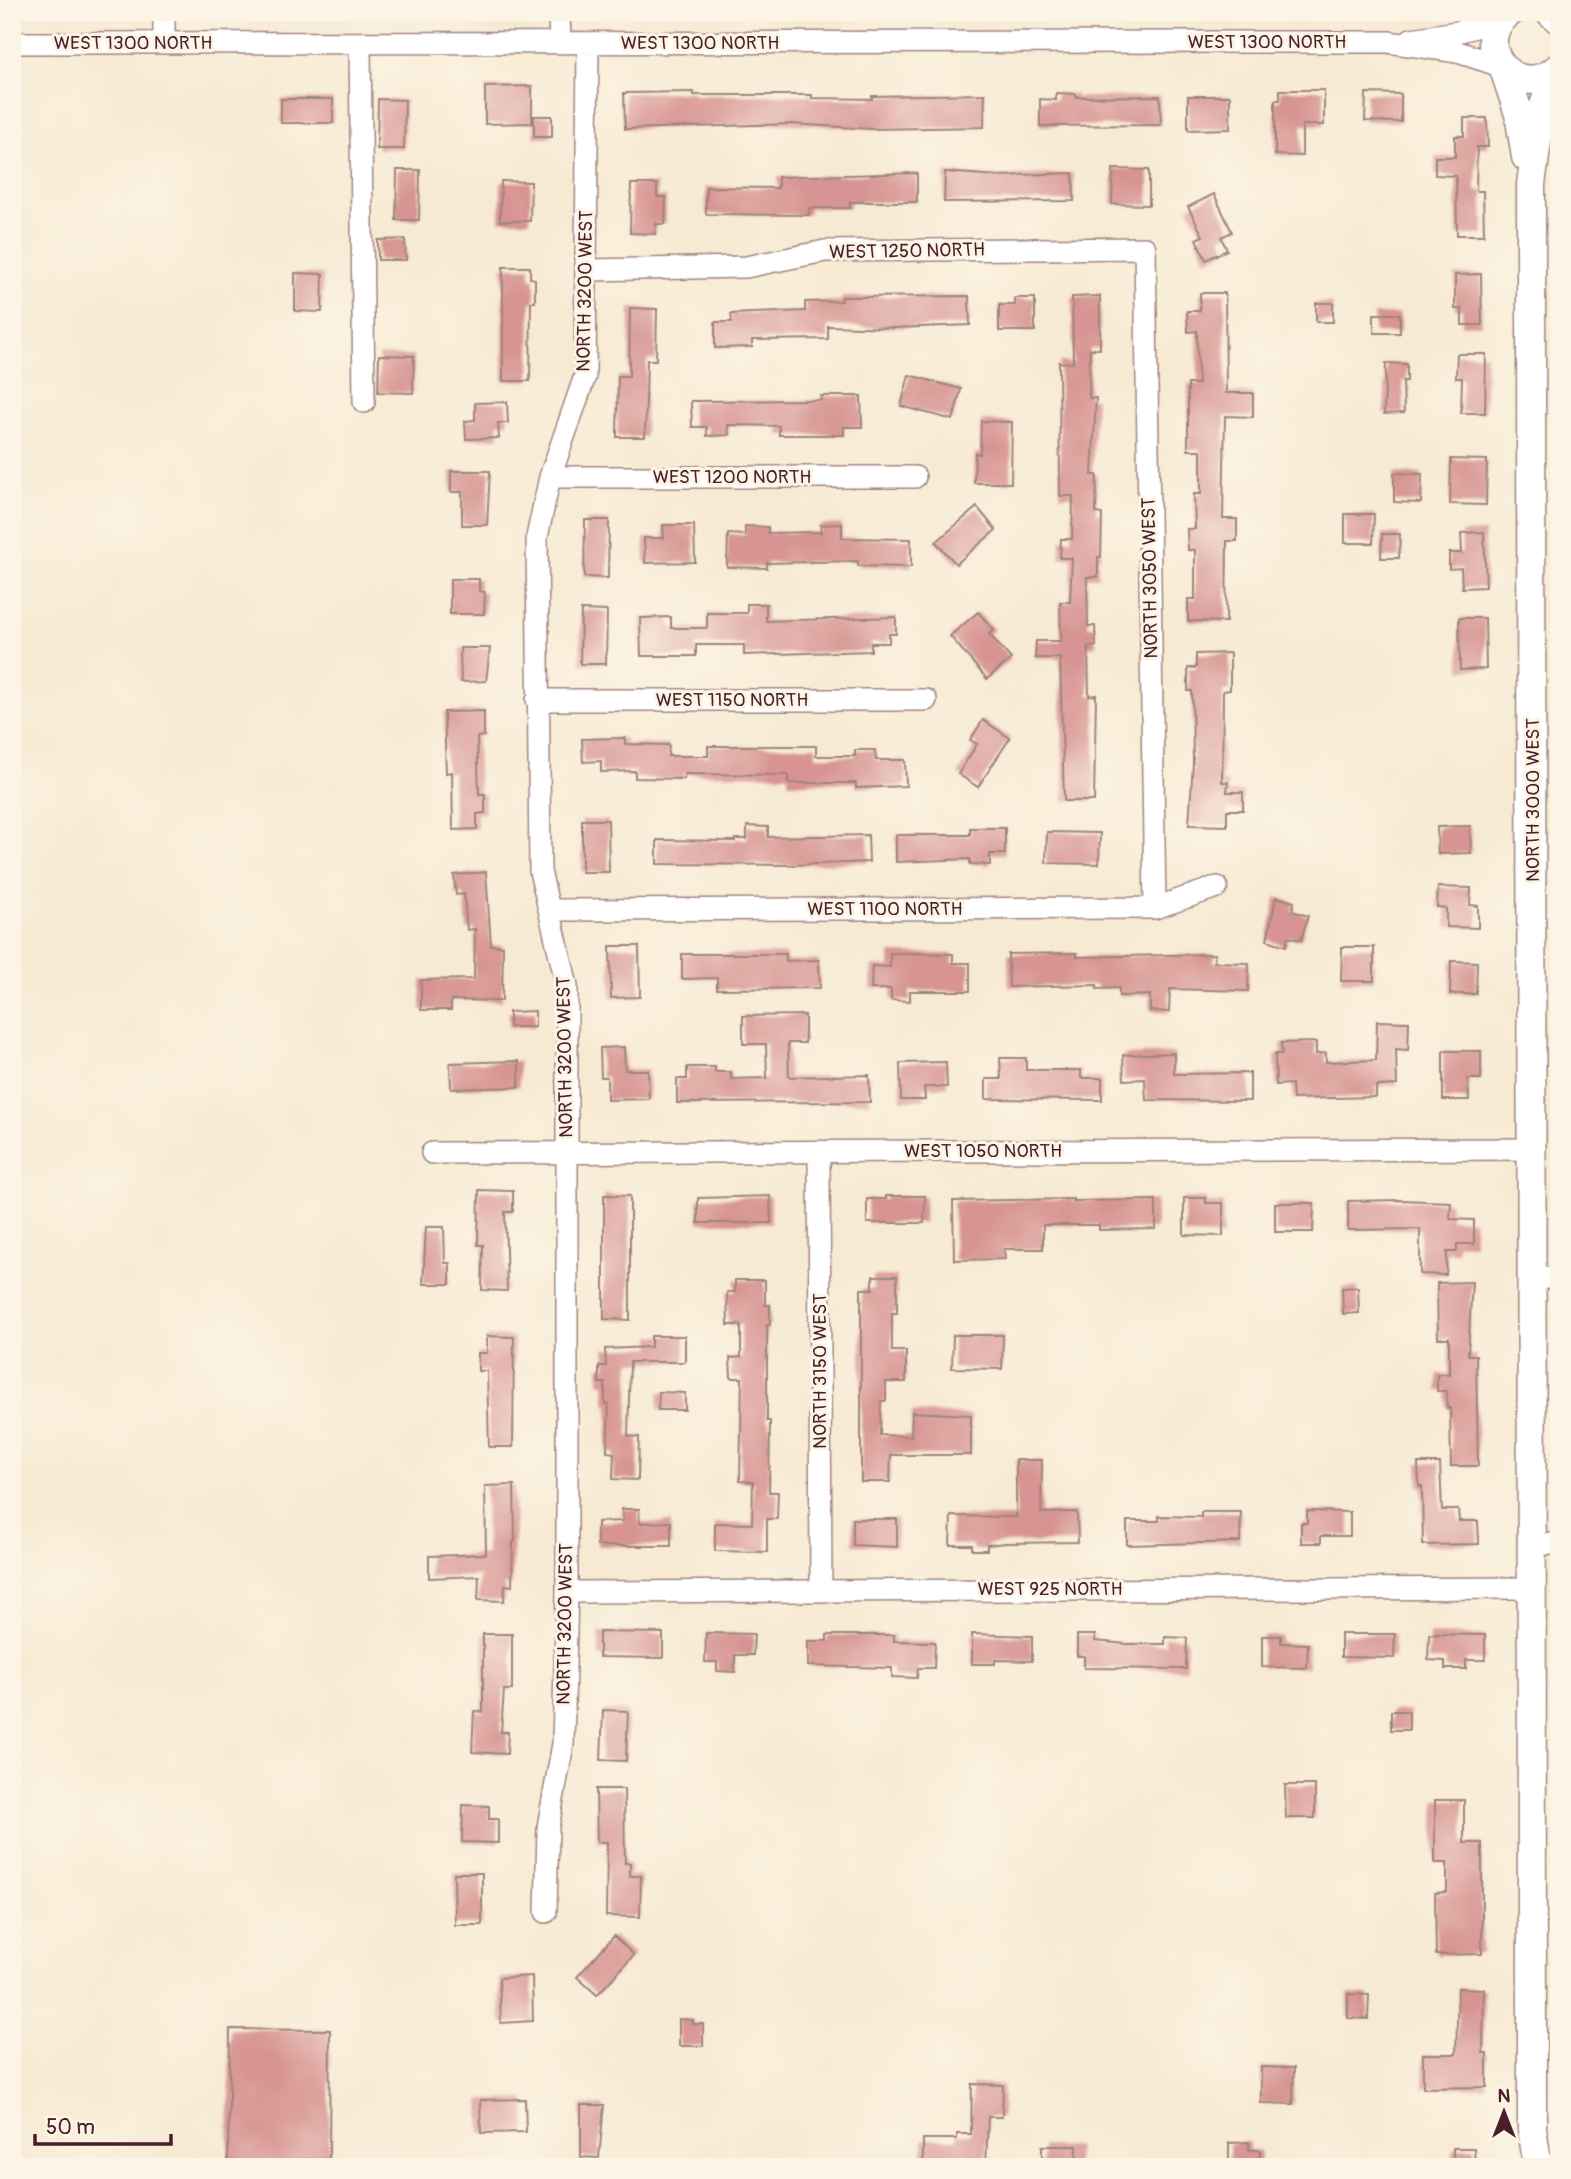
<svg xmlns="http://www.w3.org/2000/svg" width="1571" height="2179" font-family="Pangolin,sans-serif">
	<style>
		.building { fill: #d79492 }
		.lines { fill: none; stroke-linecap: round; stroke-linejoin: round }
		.minor-casing { stroke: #a0847f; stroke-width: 24 }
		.major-casing { stroke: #a0847f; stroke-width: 31 }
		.minor { stroke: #fff; stroke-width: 21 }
		.major { stroke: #fff; stroke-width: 28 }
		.labels { text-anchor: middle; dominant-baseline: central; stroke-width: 6; stroke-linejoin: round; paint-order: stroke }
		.street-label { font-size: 19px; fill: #4a1f2b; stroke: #fcf5e5 }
	</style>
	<rect width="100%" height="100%" fill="#fcf5e5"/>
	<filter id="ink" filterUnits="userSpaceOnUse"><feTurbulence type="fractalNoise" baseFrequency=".0143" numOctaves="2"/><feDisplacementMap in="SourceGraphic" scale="14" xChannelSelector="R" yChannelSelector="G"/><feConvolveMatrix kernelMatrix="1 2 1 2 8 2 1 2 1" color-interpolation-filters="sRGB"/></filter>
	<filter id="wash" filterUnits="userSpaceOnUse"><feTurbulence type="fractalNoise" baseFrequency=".00686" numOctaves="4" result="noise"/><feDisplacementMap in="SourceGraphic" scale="28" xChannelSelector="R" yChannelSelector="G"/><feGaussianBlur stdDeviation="1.57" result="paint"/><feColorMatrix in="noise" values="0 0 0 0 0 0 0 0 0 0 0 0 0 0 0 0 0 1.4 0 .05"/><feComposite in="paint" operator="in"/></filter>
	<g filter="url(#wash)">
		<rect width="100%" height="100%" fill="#f7ead3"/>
		<g id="blocks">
			<path class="building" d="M532,86V123L485,124V87Z
				M1280,90H1324V125H1302V156L1275,155V100H1280Z
				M694,92V95H812V98L872,99V96L985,94L984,127L872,129L792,124L625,129L624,93Z
				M1056,93L1076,94V97L1160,96L1161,125L1040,126V99L1056,100Z
				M1366,93L1401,94V122L1365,121Z
				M1188,96H1230V129L1188,130Z
				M281,99H333V123H281Z
				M378,99L405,100L404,149H377Z
				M534,116H552V137H534Z
				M1464,118H1487L1488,147H1477L1476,191H1483L1484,235H1457L1456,176L1435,175V157H1455V136H1464Z
				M1113,169L1149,170V205L1112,204Z
				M397,170H420L419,220H396Z
				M945,172L998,176L1073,173L1074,201L944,202Z
				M917,173V202H850V208H809V215L706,214V187L778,188V177Z
				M501,181L531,182L530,221H500Z
				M631,184H657V197H666L665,224H656L655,234L630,233Z
				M1214,194L1232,232L1221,237L1227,250L1206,260L1196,239L1203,236L1188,207Z
				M405,239L406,260H378V240Z
				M503,267H530V278L535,279V302H531L530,381H503Z
				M295,273L323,274L322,312L295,311Z
				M1481,274L1482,325H1462V309H1455V275Z
				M1200,293H1225L1226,393H1253V417L1225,416L1223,519H1237V541H1227L1226,622L1188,621V599H1195V550H1188L1187,529H1195L1194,494H1201V450H1188V384H1198L1197,331L1188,332L1187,311H1200Z
				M969,296L970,325L894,328L828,326V339L752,340V347L715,348V322H732L731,314L805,311V302L841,301L842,297Z
				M1100,296V349H1090L1089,398H1096L1092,475H1097L1096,513L1102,514L1101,557H1098V577H1087L1088,626H1095L1096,646L1088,647L1089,696L1096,695L1094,801H1064L1060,658H1035L1036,641H1061L1060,602H1070L1072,558H1060L1061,539H1072L1073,496H1060L1059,362L1073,363L1072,297Z
				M1015,298H1035V331H999V305H1015Z
				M1316,303H1333V322H1316Z
				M630,308L657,309L656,360H647L645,437H617L618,376H629Z
				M1374,314H1400V333H1374Z
				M1457,354H1486L1485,413H1461L1462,378H1456Z
				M379,355L414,356L413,393L378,392Z
				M1386,363L1407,364V381H1403L1404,413L1384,414Z
				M909,375L961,389L953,420L901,406Z
				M821,396H861L862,427H844V435H779V426L728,425L729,435L707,436V427H692L691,401L821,400Z
				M507,402L508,423H498L499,438L466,439L465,421L475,420V403Z
				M981,421L1012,422L1011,483H974L975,453L980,454Z
				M1451,459L1487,460L1486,505L1450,504Z
				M451,471H490L487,525H462V492H451Z
				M1394,473L1422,474L1421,503L1394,502Z
				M977,507L996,530L956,564L936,542Z
				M1345,514H1374L1373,543H1345Z
				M585,520H609L608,578L584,577Z
				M842,524V538L911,539V567L858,566V561L767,563V568L727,567L728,534L745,535V526L768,527V533L821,532L820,525Z
				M663,525H694L695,562L645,563L644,538H664Z
				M1484,532L1486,587L1462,588L1461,568L1449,569V553H1462L1461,533Z
				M1382,534H1400L1399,558H1381Z
				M450,579H479V591L485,592L484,614H450Z
				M747,604H766V621L896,617V634H889V643H871V651L744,655V645H696V656H641L640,618L671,617V628H707V613H747Z
				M581,610L607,611L606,664H580Z
				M978,612L994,630L989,634L1011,659L987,679L950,636Z
				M1459,618H1485L1486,669L1460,670Z
				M460,648H490L486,681L461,682Z
				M1230,653V690L1223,691L1222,782H1228L1227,792H1243V810H1227V826L1189,825L1193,763L1192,691H1188V668H1196V654Z
				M484,711V736L477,737L479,794H485V813L477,814V829L453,830L452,772L446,773L444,712Z
				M983,720L1010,738L978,787L958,774L977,744L970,740Z
				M625,738V744L669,745L668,756H708V746H816V756H855V750H875L876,760H905L906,786L856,788V783H788V775L684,774V779L635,778V771L601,772V761L583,762L582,739Z
				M582,820H608L609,872H582Z
				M747,826L768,827V837L868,835L869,862L791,865L657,864V840L735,841V839H747Z
				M1470,826L1471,853L1438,854L1437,827Z
				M970,828H1005V854H990V865L970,864V859L896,862V835H970Z
				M1047,832L1100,833L1099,864L1046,863Z
				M486,872L491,945L503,946L502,1001L451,1000V1010H421V980L474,979L475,929L467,930L464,894L456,895L454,875Z
				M1438,887L1471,888L1470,905L1478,906V928L1446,927V908L1437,907Z
				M1276,897L1294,902L1292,911L1308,916L1301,940L1288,937L1286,946L1267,940Z
				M610,946H639L640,997L611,998Z
				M1342,947H1374V981H1341Z
				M890,953L953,954V963H970V991H910V1001L891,1000V989H871L872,966L890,967Z
				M1077,953V957L1215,954L1214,962L1249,963L1248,991L1170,989L1169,1012L1150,1011V995L1119,996V988L1097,989V985L1009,987L1008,954Z
				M682,954H786V961L819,960L820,988L717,989V978L682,979Z
				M1451,961L1477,962L1476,994H1450Z
				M535,1011V1027H509V1012Z
				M805,1015V1043H788L789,1077L869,1075L870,1102L677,1103V1079H687V1067H715V1072H731V1079L767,1078L766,1044H743V1016Z
				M1377,1021L1409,1022L1408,1050L1396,1049L1397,1085L1376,1086V1097L1293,1099L1292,1084L1276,1085L1275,1054H1282L1281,1043L1316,1042V1054L1326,1053V1062L1376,1060Z
				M624,1047L625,1070H648L649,1099L607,1100V1077H601L600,1048Z
				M1443,1051H1481V1079H1468L1469,1100H1443Z
				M1174,1053V1074L1250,1073V1101L1146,1100L1145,1079L1124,1080L1123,1055Z
				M1000,1058H1026V1070H1081V1078H1102V1100L986,1099V1079H1001Z
				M519,1061V1087L451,1089L450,1063Z
				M946,1062L947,1087H924L925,1100H901L900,1063Z
				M479,1190L513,1191V1212H505L507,1291L482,1290L483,1245H478Z
				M604,1195L630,1196V1320L604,1319Z
				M770,1196L771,1223H698V1198Z
				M886,1196H925L924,1223H867V1199H886Z
				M1184,1198H1206V1203H1223V1236L1184,1235Z
				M1073,1199V1201L1156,1200V1229L1099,1230V1225H1043V1249H1004L1005,1259L954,1260L953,1201Z
				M1401,1200L1451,1202L1450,1219L1474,1220V1244H1457V1252H1447L1446,1275L1420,1274V1229L1348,1230V1201Z
				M1275,1203H1314L1313,1232H1275Z
				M426,1227H444L445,1263H450V1284H423Z
				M873,1276H897V1313H892V1351H906V1382H886V1401H881L880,1435L911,1436L912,1412L971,1415V1455H891L890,1482H861V1289H873Z
				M735,1280H765V1305H770V1325H767V1421H770L769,1492H778L777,1519H767V1552L715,1551V1523L752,1524L753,1482L740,1481L742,1378H731L730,1358L741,1357V1325H728L727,1292H735Z
				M1472,1282L1468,1355H1476L1478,1466H1451L1450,1408H1447L1446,1391H1437V1374H1449V1338H1438L1437,1283Z
				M1358,1287L1359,1313L1343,1314L1342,1288Z
				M953,1335H1003L1002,1369L952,1368Z
				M487,1336L514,1337L513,1447H489L487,1371H478V1353H487Z
				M651,1336H685V1362H630L628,1436L639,1437L638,1480L613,1479L614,1453L607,1452L609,1404H605V1383H599V1366H606L605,1349L651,1347Z
				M659,1392L685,1393V1410H658Z
				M1016,1460H1042L1041,1513L1077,1512L1078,1542L1006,1543L987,1545V1550H972V1545H950L951,1516L1016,1517Z
				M1418,1463H1440L1442,1510H1458L1459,1521H1478L1479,1544L1423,1545L1422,1486L1419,1487Z
				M514,1485L515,1542H513L512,1586L505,1585L504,1601L478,1600L479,1576L429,1578V1556L486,1554L485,1486Z
				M622,1509H639L640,1523L671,1522V1546H597V1522L623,1521Z
				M1307,1511L1350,1512V1536H1321V1543H1301V1523H1307Z
				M1201,1512H1241L1240,1542L1127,1545V1521H1159V1516L1201,1517Z
				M853,1519H897V1547L853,1545Z
				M599,1632L663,1633V1658L599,1657Z
				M706,1633L754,1634L753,1655H735V1672L717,1671V1662H705Z
				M483,1634H512V1690H504L501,1732H508L507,1754L472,1752L474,1711L483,1712Z
				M972,1634L1032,1636V1661L995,1660V1664H972Z
				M1341,1634H1395L1394,1658L1341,1657Z
				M1429,1634L1485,1635V1660H1466V1669H1445V1661L1428,1660Z
				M827,1635H894V1641L935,1642L934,1668H918L917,1678L892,1677V1668L808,1666V1641H827Z
				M1077,1635H1095V1641L1127,1644H1165V1637L1187,1638L1186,1669L1084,1668V1656H1077Z
				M1262,1636H1281V1643L1308,1644L1307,1668L1262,1667Z
				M603,1710L628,1711L626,1761L601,1760Z
				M1391,1711H1409V1730H1391Z
				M1285,1785H1315V1818H1286Z
				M596,1789H624L625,1863H630V1876H641L640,1917L606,1916L607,1842H597Z
				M1435,1800H1464V1843H1482V1954L1436,1955L1435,1893L1447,1892V1863H1435Z
				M463,1805L489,1806V1819H498V1843L462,1842Z
				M454,1873H482V1925H455Z
				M614,1936L634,1955L597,1995L577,1977Z
				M532,1976L533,2021L501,2023L499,1978Z
				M1458,1988L1484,1989L1483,2053H1487V2087L1423,2088V2054H1456Z
				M1348,1994L1369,1995L1368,2019L1348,2018Z
				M679,2019L693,2020V2024H703V2046H679Z
				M230,2029L330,2030L329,2159H301V2167H257V2161H228Z
				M1261,2067L1294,2068L1293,2104L1261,2103Z
				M972,2084L1003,2085L1002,2117H988L986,2167L923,2165V2139H957V2134H971Z
				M525,2099L526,2132L481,2133L480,2100Z
				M581,2105H604L599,2158L581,2157Z
				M1249,2142V2150H1260V2167H1229V2143Z
				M1042,2146H1077L1076,2167H1042Z
				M1453,2148H1474L1475,2167H1453Z"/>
		</g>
	</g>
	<g filter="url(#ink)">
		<use href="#blocks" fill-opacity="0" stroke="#a0847f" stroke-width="2"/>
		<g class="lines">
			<defs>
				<path id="minor" d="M559,12L560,43
					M1411,39L1457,32L1501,20
					M12,43L1388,42L1458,52L1501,66
					M164,43V12
					M360,43L364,402
					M587,270L746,267L825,251L1145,248L1155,908
					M550,477H915
					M537,700H926
					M550,910L1155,908L1217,887
					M819,1152L821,1590
					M432,1153L1534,1149
					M1534,1278H1559
					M1534,1544H1559
					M567,1592L1534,1588
					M546,1912L548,1827L563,1744L567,1592V986L540,871L537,537L550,477L585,376L588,43"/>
				<path id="major" d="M1510,12C1466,42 1516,107 1559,67
					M1550,12L1559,20
					M1504,69L1519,114L1526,157
					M1538,2167L1532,2129L1531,184L1541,114L1557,69"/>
			</defs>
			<use href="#minor" class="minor-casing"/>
			<use href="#major" class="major-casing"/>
			<use href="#minor" class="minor"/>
			<use href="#major" class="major"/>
		</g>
	</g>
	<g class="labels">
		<g class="street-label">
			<text x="1267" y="42">WEST 1300 NORTH</text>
			<text x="133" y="43">WEST 1300 NORTH</text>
			<text x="700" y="43">WEST 1300 NORTH</text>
			<text transform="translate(907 251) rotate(-1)">WEST 1250 NORTH</text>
			<text transform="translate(585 291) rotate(-89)">NORTH 3200 WEST</text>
			<text x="732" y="477">WEST 1200 NORTH</text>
			<text transform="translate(1150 578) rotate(-91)">NORTH 3050 WEST</text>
			<text x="732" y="700">WEST 1150 NORTH</text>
			<text transform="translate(1533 800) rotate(-90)">NORTH 3000 WEST</text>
			<text x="885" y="909">WEST 1100 NORTH</text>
			<text transform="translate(565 1057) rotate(-91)">NORTH 3200 WEST</text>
			<text x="983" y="1151">WEST 1050 NORTH</text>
			<text transform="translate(820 1371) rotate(-90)">NORTH 3150 WEST</text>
			<text x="1050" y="1589">WEST 925 NORTH</text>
			<text transform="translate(565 1624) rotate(-89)">NORTH 3200 WEST</text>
		</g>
	</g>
	<rect width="1571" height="2179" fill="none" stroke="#fcf5e5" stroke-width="42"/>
	<g transform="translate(1504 2112)" stroke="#fcf5e5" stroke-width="5" paint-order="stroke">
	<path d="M0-5L12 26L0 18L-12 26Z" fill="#4a1f2b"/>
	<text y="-10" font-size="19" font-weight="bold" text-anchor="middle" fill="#4a1f2b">N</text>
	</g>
	<path d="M35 2134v10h136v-10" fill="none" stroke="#4a1f2b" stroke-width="3.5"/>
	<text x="46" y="2134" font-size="21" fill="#4a1f2b" stroke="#fcf5e5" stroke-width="5" paint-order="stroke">50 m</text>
</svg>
